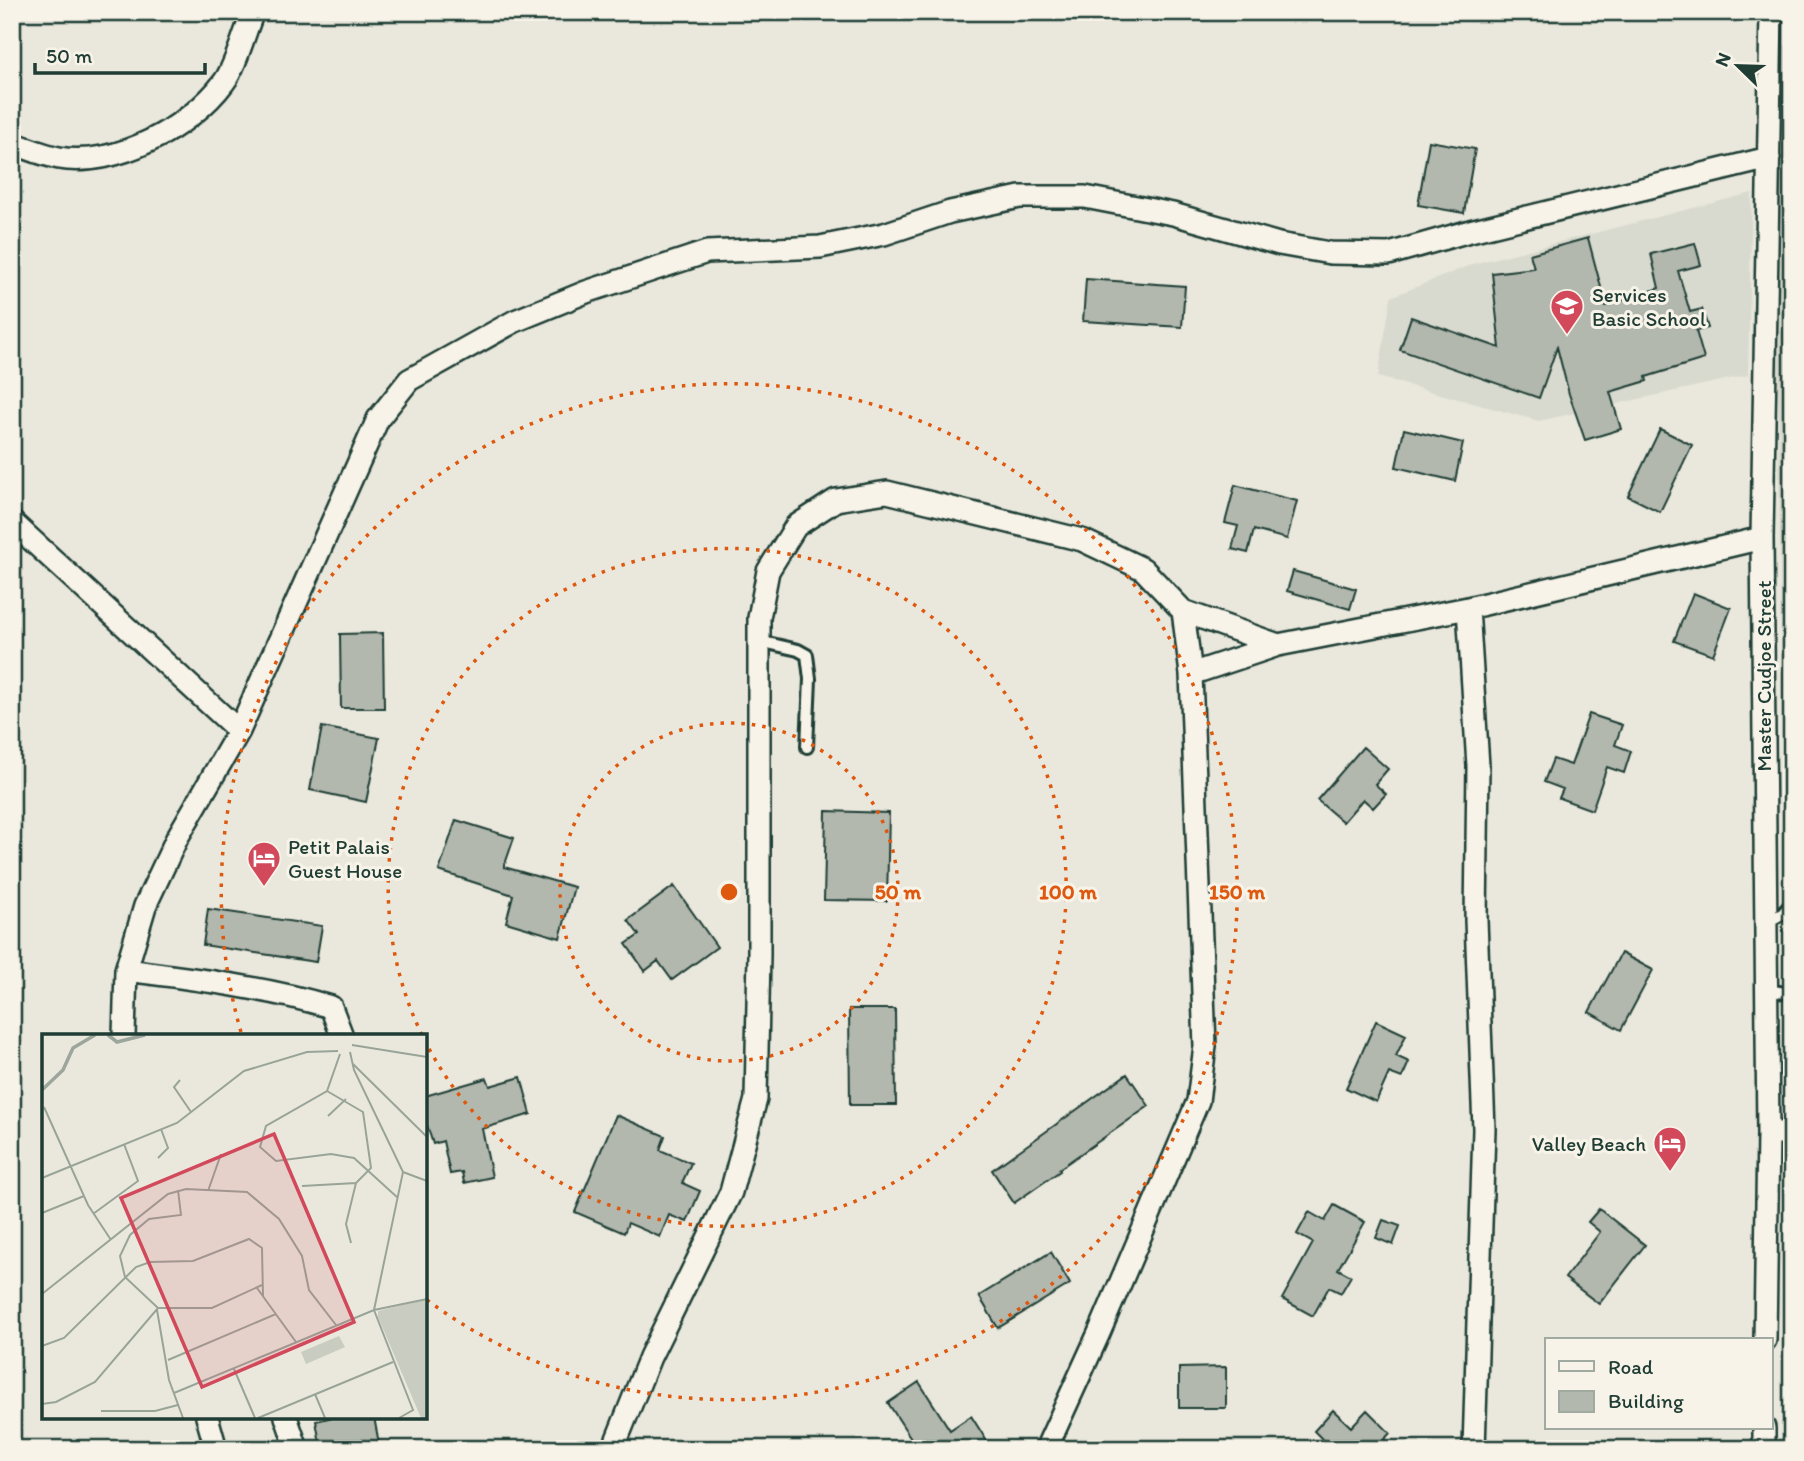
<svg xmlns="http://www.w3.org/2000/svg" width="1804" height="1461" font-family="Itim,sans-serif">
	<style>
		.built { fill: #d9dacf }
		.building { fill: #b2b8ae; stroke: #1f3d34; stroke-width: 2 }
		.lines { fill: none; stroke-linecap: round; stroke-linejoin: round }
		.lane-casing { stroke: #1f3d34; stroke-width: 16 }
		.street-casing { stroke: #1f3d34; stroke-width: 26 }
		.lane { stroke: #f7f3e8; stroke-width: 10 }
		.street { stroke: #f7f3e8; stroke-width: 21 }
		.ring { fill: none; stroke: #de580e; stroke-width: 3.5; stroke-dasharray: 3.5 7 }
		.labels { text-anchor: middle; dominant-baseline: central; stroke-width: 6; stroke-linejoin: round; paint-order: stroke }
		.poi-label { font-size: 21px; fill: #1f3d34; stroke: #f7f3e8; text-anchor: start }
		.street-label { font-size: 21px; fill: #1f3d34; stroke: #f7f3e8 }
		.inset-river { fill: none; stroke: #9ca69c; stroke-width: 3.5 }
		.inset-road { fill: none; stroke: #99a499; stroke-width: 2 }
		.view { fill: #d1495b; fill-opacity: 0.15; stroke: #d1495b; stroke-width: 3.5 }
		.inset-edge { fill: none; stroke: #1f3d34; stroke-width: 3.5 }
		.centre { fill: #de580e; stroke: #f7f3e8; stroke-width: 3.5 }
		.ring-label { font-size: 21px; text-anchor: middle; font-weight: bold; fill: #de580e; stroke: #f7f3e8; stroke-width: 6; stroke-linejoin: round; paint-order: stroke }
	</style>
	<rect width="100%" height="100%" fill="#eae8dd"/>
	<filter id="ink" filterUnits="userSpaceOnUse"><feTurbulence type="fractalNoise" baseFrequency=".0143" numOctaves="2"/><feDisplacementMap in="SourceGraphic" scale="14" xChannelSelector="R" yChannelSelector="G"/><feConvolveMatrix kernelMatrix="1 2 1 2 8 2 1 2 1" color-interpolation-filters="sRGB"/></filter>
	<g filter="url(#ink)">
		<path class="built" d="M1774,45H1792V649L1781,648Z
			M1752,193L1748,375L1539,421L1378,377L1391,297L1473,264Z"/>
		<path class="building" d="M1429,141L1475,149L1464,213L1418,205Z
			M1588,238L1606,306L1659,288L1651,254L1695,243L1701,265L1678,271L1690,312L1702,309L1708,328L1696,331L1704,359L1646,377L1647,381L1610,392L1621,429L1585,440L1569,394L1557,347L1539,398L1400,350L1411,317L1500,348L1492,273L1534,268L1530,254Z
			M1086,279L1185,286L1182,327L1083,321Z
			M1404,429L1463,443L1455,481L1396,467Z
			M1660,429L1692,445L1660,512L1628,496Z
			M1235,485L1297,501L1287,539L1254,530L1248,553L1232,549L1238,526L1225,523Z
			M1293,571L1356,589L1350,609L1287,591Z
			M1693,593L1731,608L1713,655L1674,641Z
			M383,633L384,708H341L340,634Z
			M1589,714L1622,725L1615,745L1631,751L1624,773L1607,767L1592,810L1559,798L1563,789L1544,782L1553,759L1571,765Z
			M322,727L379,738L366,802L310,790Z
			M1363,747L1388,769L1375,784L1386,794L1373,808L1363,799L1343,822L1317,800Z
			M826,811L889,813L887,901L824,900Z
			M456,820L514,838L504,867L574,887L560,938L506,922L513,895L439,871Z
			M674,886L717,947L672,980L658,961L645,971L626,944L639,935L628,920Z
			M208,909L322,926L316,962L203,945Z
			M1621,953L1653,970L1621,1030L1589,1012Z
			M849,1009H895L896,1105H850Z
			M1376,1021L1406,1035L1396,1056L1409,1062L1402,1078L1389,1073L1376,1102L1346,1088Z
			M1127,1074L1149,1106L1059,1169L1060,1171L1014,1203L992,1170Z
			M521,1077L531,1114L482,1129L492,1177L464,1183L462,1172L450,1174L443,1141L433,1144L425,1119V1096L487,1078L490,1086Z
			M616,1115L665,1136L660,1150L691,1163L682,1183L700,1191L687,1222L669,1215L660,1237L628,1223L624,1233L575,1212Z
			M1334,1205L1365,1222L1338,1269L1351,1276L1341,1293L1329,1287L1313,1316L1282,1299L1313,1243L1297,1234L1309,1212L1325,1221Z
			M1599,1209L1645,1245L1599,1304L1565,1278L1600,1232L1588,1222Z
			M1383,1220L1400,1226L1393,1245L1376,1238Z
			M1051,1252L1070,1284L998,1328L979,1296Z
			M1226,1367V1408H1179V1368Z
			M919,1382L950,1430L971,1416L992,1449H918L888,1403Z
			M1333,1410L1351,1427L1367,1410L1390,1433L1376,1449H1332L1314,1431Z
			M333,1417H374L380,1449H321L316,1421Z"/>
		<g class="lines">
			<defs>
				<path id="lane" d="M759,641L798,650L807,655L810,679L807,747
					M1765,923L1782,914L1792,903
					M1766,990L1792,994"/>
				<path id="street" d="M12,143C27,148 43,155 59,158C115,168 191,127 224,82C235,68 245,31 253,12
					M12,522L239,731
					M1468,608L1478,766L1476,920L1484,1129L1474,1449
					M1191,674L1278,645L1468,608L1762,538
					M126,970C194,979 265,987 331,1007L342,1036
					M124,1036L126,970L145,906L177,838L239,731L378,419L409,380L515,321L586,292L707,252L820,247L884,234L950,212L1020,197H1085L1173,214L1279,244L1330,253L1389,254L1470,231L1769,158
					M1768,1133H1792
					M1765,1340L1768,1133L1762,538L1771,12
					M207,1417L216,1449
					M286,1417L297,1449
					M613,1449L650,1357L731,1192L756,1099L759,955V618L768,571L796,526L836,500L887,492L1082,540L1143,569L1183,611L1278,645
					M1046,1449L1099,1333L1198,1101L1205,1046L1191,674L1183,611
					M1764,1449V1428"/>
			</defs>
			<use href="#lane" class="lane-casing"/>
			<use href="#street" class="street-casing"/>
			<use href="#lane" class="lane"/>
			<use href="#street" class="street"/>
		</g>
	</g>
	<g class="ring">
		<circle cx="729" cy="892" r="169"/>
		<path d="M422 1035A339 339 0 1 1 426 1043"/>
		<path d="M241 1032A508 508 0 1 1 427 1300"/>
	</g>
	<defs>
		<symbol id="school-pin" viewBox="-11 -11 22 30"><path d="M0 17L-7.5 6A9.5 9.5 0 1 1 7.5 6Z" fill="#d1495b" stroke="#f7f3e8"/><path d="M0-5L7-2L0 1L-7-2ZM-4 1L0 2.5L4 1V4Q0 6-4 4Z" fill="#fff"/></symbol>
		<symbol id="hotel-pin" viewBox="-11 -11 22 30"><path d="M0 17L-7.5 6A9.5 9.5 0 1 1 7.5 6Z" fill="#d1495b" stroke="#f7f3e8"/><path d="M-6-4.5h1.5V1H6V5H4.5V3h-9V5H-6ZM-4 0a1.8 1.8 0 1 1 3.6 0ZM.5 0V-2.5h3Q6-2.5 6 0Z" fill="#fff"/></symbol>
	</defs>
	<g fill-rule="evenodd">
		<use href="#school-pin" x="1548" y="287" width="38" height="52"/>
		<use href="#hotel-pin" x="245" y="839" width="38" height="52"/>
		<use href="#hotel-pin" x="1651" y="1124" width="38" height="52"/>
	</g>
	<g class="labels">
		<g class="poi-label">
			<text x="1592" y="294">Services<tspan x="1592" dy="24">Basic School</tspan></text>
			<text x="288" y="846">Petit Palais<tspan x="288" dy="24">Guest House</tspan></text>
			<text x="1646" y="1143" text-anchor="end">Valley Beach</text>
		</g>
		<g class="street-label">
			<text transform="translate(1763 676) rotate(-90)">Master Cudjoe Street</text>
		</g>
	</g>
	<g transform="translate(42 1034)">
		<rect width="385" height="385" fill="#eae8dd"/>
		<path d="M385,265V384H379L336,283V277ZM297,302L303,313L264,330L259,318Z" fill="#c8ccc1"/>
		<path class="inset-river" d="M66,1L75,8L103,1M0,56L21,36L31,14L53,1"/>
		<path class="inset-road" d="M310,11L385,23M308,18L312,36L361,138L332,276L371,376L357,384M298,20L285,57L224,92L218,113L234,127L289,120L312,124L356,164M311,30L385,103M138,46L132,53L149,78M2,73L46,171L69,206M286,82L304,65M116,124L126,114L119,95M361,138L385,147M0,144L135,89L202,37L265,18L296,17M260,152L314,149L329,134L321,78L285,57M136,156L139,181L107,185L88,201L78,222L83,243L116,274H170L220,251M166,157L179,120M0,179L42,162M51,180L96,147L82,110M309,209L304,190L314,149M215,254L254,308M0,260L126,160L144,155L205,158L237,185L260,222L267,256L294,291M115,276L127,346L141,384M0,312L22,304L94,233L108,228L151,227L207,205L220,214L221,262M126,326L234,280M192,335L213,384M132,359L332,276L385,265M273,360L283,384M0,370L14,368L53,348L116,274M59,377H113L136,371M216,384L351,328"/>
		<path class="view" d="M232,100L312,288L160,353L79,164Z"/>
		<rect width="385" height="385" class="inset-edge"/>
	</g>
	<circle cx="729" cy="892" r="10" class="centre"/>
	<g class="ring-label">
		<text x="898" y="899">50 m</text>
		<text x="1068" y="899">100 m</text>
		<text x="1237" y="899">150 m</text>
	</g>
	<rect width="1804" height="1461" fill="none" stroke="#f7f3e8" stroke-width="42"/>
	<rect x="21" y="21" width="1762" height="1419" fill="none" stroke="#1f3d34" stroke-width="2.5" filter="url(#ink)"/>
	<rect x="1545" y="1338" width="228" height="91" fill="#f7f3e8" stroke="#a1aaa0" stroke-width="2"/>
	<rect x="1559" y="1361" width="35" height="10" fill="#f7f3e8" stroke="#a1aaa0" stroke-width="2"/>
	<text x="1608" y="1374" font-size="21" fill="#1f3d34">Road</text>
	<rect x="1559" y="1391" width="35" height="21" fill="#b2b8ae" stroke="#a1aaa0" stroke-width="2"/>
	<text x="1608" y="1408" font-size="21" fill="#1f3d34">Building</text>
	<g transform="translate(1738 66) rotate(293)" stroke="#f7f3e8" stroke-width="5" paint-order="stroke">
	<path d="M0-5L12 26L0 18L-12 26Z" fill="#1f3d34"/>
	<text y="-10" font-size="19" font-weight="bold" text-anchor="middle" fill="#1f3d34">N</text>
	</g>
	<path d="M35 63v10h170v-10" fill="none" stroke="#1f3d34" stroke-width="3.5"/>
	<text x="46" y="63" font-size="21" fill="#1f3d34" stroke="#f7f3e8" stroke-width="5" paint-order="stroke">50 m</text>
</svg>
